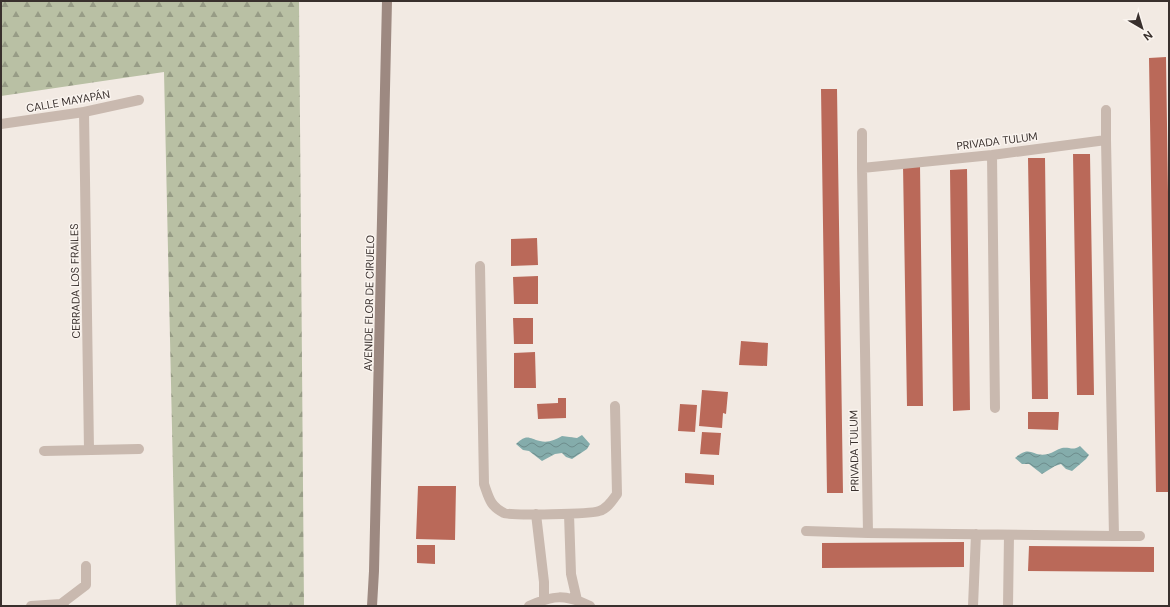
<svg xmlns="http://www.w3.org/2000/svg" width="1170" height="607" font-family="'DM Sans',sans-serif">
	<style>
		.forest { fill: url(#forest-firs) }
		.water { fill: url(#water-waves) }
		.building { fill: #ba6959 }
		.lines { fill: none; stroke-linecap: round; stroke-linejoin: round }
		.minor { stroke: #c9b9af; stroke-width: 10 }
		.tertiary { stroke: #c9b9af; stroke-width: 10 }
		.secondary { stroke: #9d8981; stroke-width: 10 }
		.labels { text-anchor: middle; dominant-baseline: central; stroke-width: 3; stroke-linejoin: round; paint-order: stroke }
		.street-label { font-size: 11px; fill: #39302d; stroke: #faf4ef }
	</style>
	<defs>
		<pattern id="forest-firs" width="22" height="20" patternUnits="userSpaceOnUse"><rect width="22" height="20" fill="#b9c0a4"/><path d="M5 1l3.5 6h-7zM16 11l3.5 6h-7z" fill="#979c86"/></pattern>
		<pattern id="water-waves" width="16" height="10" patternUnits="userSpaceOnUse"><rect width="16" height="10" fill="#84acab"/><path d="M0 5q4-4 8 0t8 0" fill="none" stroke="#6d8c8c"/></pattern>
	</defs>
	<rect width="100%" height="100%" fill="#f2eae3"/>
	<path class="forest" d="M1,1H299L304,606H176L164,72L1,96Z"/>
	<path class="water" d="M582,435L590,444L587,449L572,459L566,457L562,453L555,454L542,461L529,451L523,450L516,444C528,433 529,439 540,441C548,443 555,440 562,436L577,438Z
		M1080,446L1089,455L1086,459L1072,471L1066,469L1061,464L1055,466L1042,474L1029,464H1022L1015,458C1031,444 1032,458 1048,454C1053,453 1057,449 1062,448C1070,447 1073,451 1080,446Z"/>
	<path class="building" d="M1166,57L1169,260V492H1156L1149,58Z
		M821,89H837L843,493H827Z
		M1073,154H1090L1094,395H1077Z
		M1028,158H1045L1048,399H1032Z
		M903,165H920L923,406H907Z
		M967,169L970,410L953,411L950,170Z
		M537,238L538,265L511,266V239Z
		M538,276V304H514L513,277Z
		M513,318H533V344H514Z
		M741,341L768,343L767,366L739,365Z
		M535,352L536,388H514V353Z
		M702,390L728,392L726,414L723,413L722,428L699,426Z
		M558,398H566V418L538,419L537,404L558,403Z
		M680,404L697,405L695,432L678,431Z
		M1028,412H1059L1058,430L1028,429Z
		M702,432L721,433L719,455L700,454Z
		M685,473L714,475V485L685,483Z
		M418,486H456L455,540L416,539Z
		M964,542V567L822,568V543Z
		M417,545H435V564L417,563Z
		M1029,546L1154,547V572L1028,571Z"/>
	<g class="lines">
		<path class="minor" d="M1106,110V140
			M84,112L89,450
			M1106,140L1114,536L868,533L862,168L992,155Z
			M992,155L995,408
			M862,168V133
			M480,266L484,484C489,498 490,506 504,513C511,516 592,514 599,511C607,509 612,501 617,494L615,406
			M44,451L139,449
			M536,514L544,582V599
			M569,514L571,574L577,600
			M806,531L868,533
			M1114,536H1140
			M31,606L61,604
			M64,606L61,604L86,585V566
			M529,606C553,595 565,594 590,606
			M973,606L976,534
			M1008,606L1009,535"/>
		<path class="tertiary" d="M1,124L84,112L139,100"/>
		<path class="secondary" d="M372,606L374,571L387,1"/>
	</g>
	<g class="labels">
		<g class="street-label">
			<text transform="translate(68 101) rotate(-10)">CALLE MAYAPÁN</text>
			<text transform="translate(997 141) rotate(-7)">PRIVADA TULUM</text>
			<text transform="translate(75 281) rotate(-91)">CERRADA LOS FRAILES</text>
			<text transform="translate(369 303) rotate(-89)">AVENIDE FLOR DE CIRUELO</text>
			<text transform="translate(854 451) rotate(-91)">PRIVADA TULUM</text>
		</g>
	</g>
	<rect width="1170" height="607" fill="none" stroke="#39302d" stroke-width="4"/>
	<g transform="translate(1142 28) rotate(142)" stroke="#faf4ef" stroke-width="3" paint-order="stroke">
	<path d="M0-3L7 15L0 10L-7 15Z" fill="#39302d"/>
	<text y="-6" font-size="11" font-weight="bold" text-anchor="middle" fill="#39302d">N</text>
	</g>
</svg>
